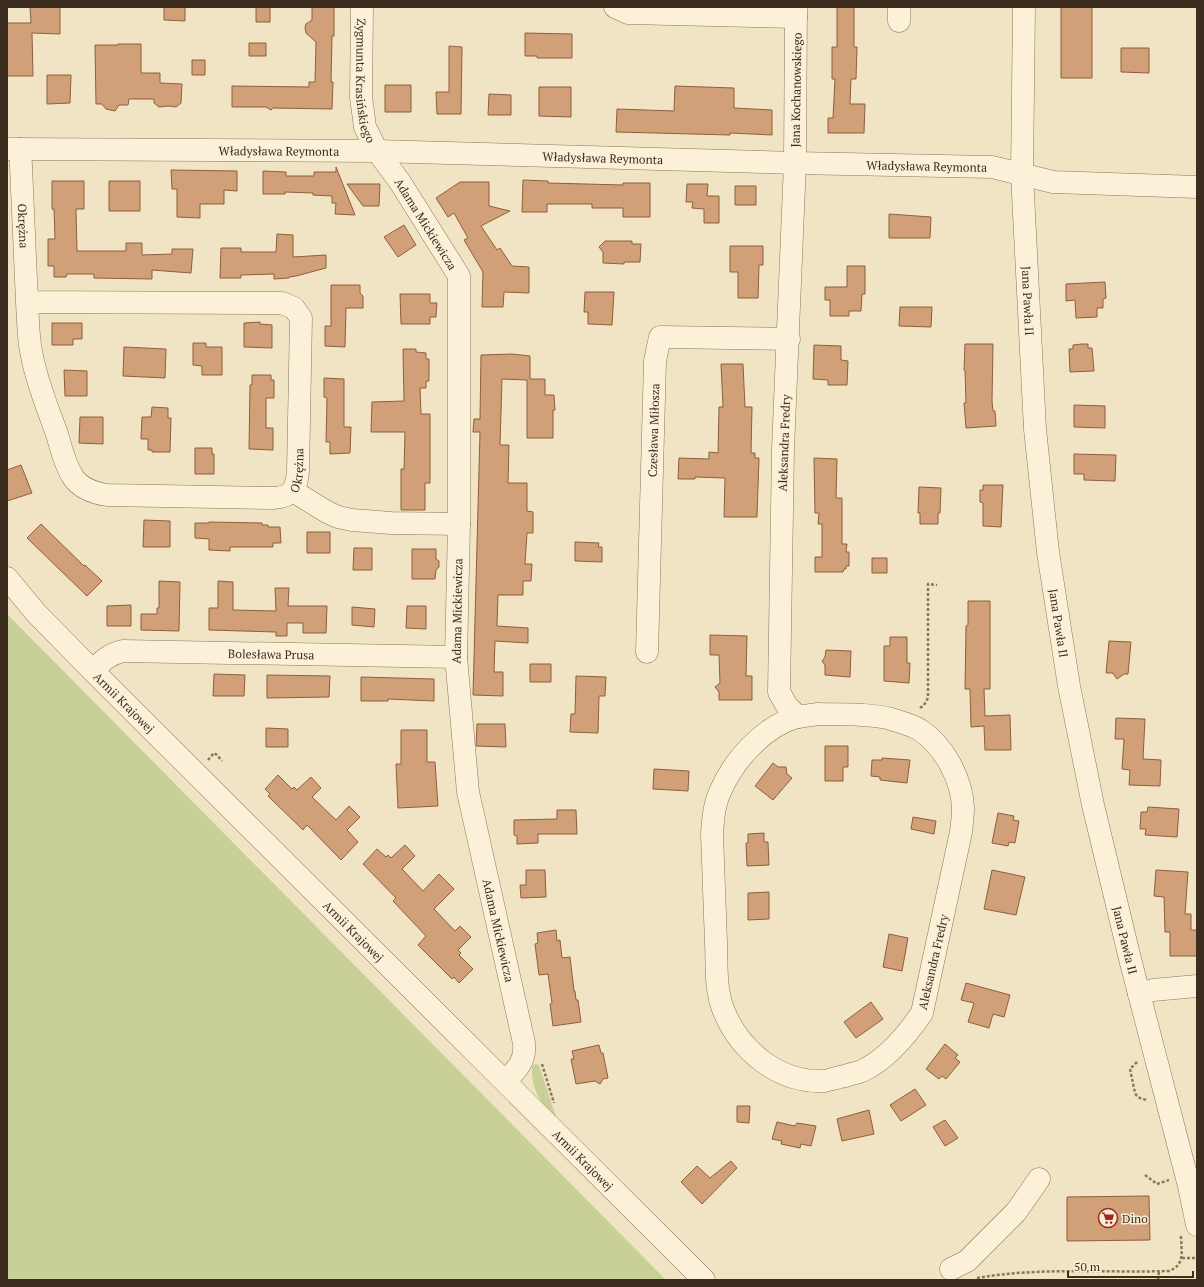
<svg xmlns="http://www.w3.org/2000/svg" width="1204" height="1287" font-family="'PT Serif',serif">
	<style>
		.green { fill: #c8d097 }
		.building { fill: #d19f78; stroke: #8e5f3d }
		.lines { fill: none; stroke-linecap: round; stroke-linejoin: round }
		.minor-casing { stroke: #8d7659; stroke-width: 23 }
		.path { stroke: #8d7659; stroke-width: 2.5; stroke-dasharray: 3 2; stroke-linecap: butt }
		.minor { stroke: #fbf1d8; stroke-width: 22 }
		.labels { text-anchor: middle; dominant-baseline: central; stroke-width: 3; stroke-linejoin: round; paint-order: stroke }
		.street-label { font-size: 12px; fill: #3c2d1e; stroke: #f8eed4 }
		.poi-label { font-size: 12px; fill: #3c2d1e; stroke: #f8eed4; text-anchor: start }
	</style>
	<rect width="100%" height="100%" fill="#f1e4c4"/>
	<path class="green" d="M7,614L666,1280H7Z
		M536,1064L539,1065L558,1123C542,1104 531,1092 532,1066Z"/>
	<path class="building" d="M30,7H60V34L32,33L33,76H7V23H31Z
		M164,7H185V21L164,20Z
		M256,7H270V22H256Z
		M312,7H334V36H332L331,82H333L332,109L273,108L271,110L266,107H232V86L309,87V82H315L316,42L306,33L305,28L306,24L312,20Z
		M837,7H854V47H857L856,79H851L850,104H865L864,133H828V118H833L835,79H832V47H837Z
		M1061,7H1092V78H1061Z
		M525,33L572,34V58H537V56H525Z
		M249,43H266V56H249Z
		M118,44H141V73H160V83L182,84L181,103L176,107L169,106L159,107L154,103V99H129L128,105H119L115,111L106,109L102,104H96L95,45H118Z
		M449,46L462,47L461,114H437L436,92H449Z
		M1121,48H1149V73L1121,72Z
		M192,60H205V75H192Z
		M47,75H71L70,103L47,104Z
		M385,85H411V112H385Z
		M675,86L734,88V108L772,110V135L730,133V135L616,132L617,109L674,111Z
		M539,87H571V117L539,116Z
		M489,94L511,95V115H488Z
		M336,167L355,215L335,214L336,203H332V196L313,195V193L285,192V194H263V171L286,172V176H314V172H336Z
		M171,170L237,171V191L224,190V204H200V218L177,217V189H172Z
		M523,180L548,181V183L623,185V183H650V217H623V208H592V204H547V212H522Z
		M52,181H84V209H76L77,251H126V243H142V255L172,254V249H193L191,273L152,270V279L94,278V274H67L66,277H54V266H48V239H55L54,209H52Z
		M109,181H140V211H109Z
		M460,182H489V206L510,211L481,226L497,250L500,248L512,266L529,267V293L504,292L503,307H482L483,272L464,240L468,238L454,213L448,217L436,198Z
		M347,184H380L379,206H363Z
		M687,184H708L707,196H719V223H704V209L692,208L693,202H686Z
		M735,186H756V205H735Z
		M889,214L931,217L930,238H889Z
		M404,225L416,245L398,257L384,237Z
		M277,234L293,235V257L326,255V268L296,276L289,277V278L274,279V274L241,275V278H220L221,248H241V252H276Z
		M605,241H632V244H641L640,262H624V264L603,263V252L599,247Z
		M730,246H763V265H759L758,298H738V272H730Z
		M847,266H865V294H862L861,311H849V316H830V300H825V287H847Z
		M1105,282L1106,298L1103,299V308H1097V317L1076,318L1075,300L1066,301V284Z
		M331,285H360V293L363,296V308H346L345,347L325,346V326H331Z
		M585,292H614L612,325L588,324V312H584Z
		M400,294H430V303H437L436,317H430V324H401Z
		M900,307H932L931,327L899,326Z
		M260,322V324L272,325V348L244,347V323Z
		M52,323H82V339H73V345H52Z
		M193,343H206V347H222V375H202V366L193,365Z
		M965,344H993L992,401L993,411H995L996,426L966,428L964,403H966L965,370H964Z
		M1082,344H1088V348H1092L1094,371L1070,372L1069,349H1073V345Z
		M814,345L841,346V360L848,361L847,385H828V380L813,379Z
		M124,347L166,349L165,378L123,376Z
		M403,349H416V352L426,353V359H429V381H426V388H420L421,414H430V483H425V510H401V469H404L405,432H371L372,402L404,401Z
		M512,354L530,356V379H545V395H554L555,410H553V438H527V380L502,379L500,445H509L508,483H527V511L533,512V533H527L525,564H532L531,581H523V595H498L497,626L528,628V643L495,641L494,672H503V696L473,695L480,432H473L474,419H480L481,355Z
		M721,364H743L745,407H752L751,453H755V458H759L757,517H724L725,478L695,477V479H678L679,458L709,459V452L718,453L719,407H723Z
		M64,370L87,371V396H65Z
		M252,375H271V380H274V398H266V428H273V450L249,449L250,385H252Z
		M324,378L344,379V427H351L350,453L330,454V442H326L327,398L324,397Z
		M1074,405L1105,406V428L1074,427Z
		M152,407L168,408V418H171L170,452H152V450H148V439H141L142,417H151Z
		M80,417H103V444L79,443Z
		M195,448H212V454H214V474H195Z
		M1074,454L1116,455L1115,481L1084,480V474H1074Z
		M814,458L837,459L836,498H842V544H847L846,552H849V566H846V569H844L843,572H815V557H822V524H818L819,513H815Z
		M21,465L32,493L7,501V470Z
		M983,485H1003L1001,527L983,526V503L980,502V490H983Z
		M919,487L941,488L940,513H938V524H920V513H918Z
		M144,520L170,521V547H143Z
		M209,522L262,523V525H268V527H280L281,543H273V547H230V551L209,550V539L195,538V523H209Z
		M41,524L84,566L85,565L102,581L87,596L27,538Z
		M307,532H330V553H307Z
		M575,542L599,543L598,547H602V562L575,561Z
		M354,548H372V570H353Z
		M412,549H436V559L439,561V567L436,570L435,579H412Z
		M872,558H887V573H872Z
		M159,581L180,582L179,631L141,630V614H157V608H159Z
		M218,581L233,582V610L276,611L275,588H289L288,606H327L326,633H303V623H287V636H276V632L209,630V608H218Z
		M968,601H990V689H984L985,716L1010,715L1011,750H985L984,726L971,727L970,689H965L966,626L968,625Z
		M131,605V626H107V606Z
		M407,606H426V629L406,628Z
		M352,607L375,609L374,627L352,625Z
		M710,635L747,636L746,676H752V700H719V692L715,687L720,683L719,655H710Z
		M890,637H907V663H910L909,683L884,681V646H890Z
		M1109,641L1131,642L1128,674H1124L1117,679L1113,673H1106Z
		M826,650L851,651L850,677L825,675V665L822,661L825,657Z
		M530,664H551V682H530Z
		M214,674L245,675L244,696H213Z
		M267,675L330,676L329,697L267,698Z
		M576,676L606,677L605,696H599L598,733L570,732L571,714H575Z
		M361,677L434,679V701L388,699V701H361Z
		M1116,718L1145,719L1143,759L1161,760L1160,786L1129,785L1130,770L1122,769L1124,739H1115Z
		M477,724H505L506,747L476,746Z
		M266,728L288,729V747H266Z
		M401,730H427V762H435L438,806L398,808L396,764H401Z
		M825,746H848V767H843V781H825Z
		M882,758L910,760L907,783L880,780V777L871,776L872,760H882Z
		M773,763L778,767H786L787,774L792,778L773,800L755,786Z
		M654,769L689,771L688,791L653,789Z
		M278,775L292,789L294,787L297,790L311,777L321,788L312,797L336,820L349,806L360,817L347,830L358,842L341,860L307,825L303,830L268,796L270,794L265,789Z
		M1148,807L1179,809L1177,837L1145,835L1146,829H1140L1141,812H1147Z
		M557,810H576L577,834H538V843L517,844V836L514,835V820L557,819Z
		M998,813L1014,816L1013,820L1019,821L1015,843L1009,842L1008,846L992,843Z
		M913,817L936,821L934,834L911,829Z
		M764,833V842H768L769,865L747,866L746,843H748V834Z
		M405,845L415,856L402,869L423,891L439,874L454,889L434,909L455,931L460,926L471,937L458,950L461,953L459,955L473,969L459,983L454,977L452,979L418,945L426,936L393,901L396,898L363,864L377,849L386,857L388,855L391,858Z
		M526,870H545L546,897L521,898L520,885H526Z
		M992,870L1025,877L1016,915L984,909Z
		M1156,870L1188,872L1185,914H1191V930H1197V956H1170V932H1165L1164,897L1154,896Z
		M769,892V919L748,920V893Z
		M556,930L557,941L560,940L562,958L570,957L574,991H575L576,1000H578L581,1022L553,1026L550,1004L552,1003L548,974L539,975L535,944L538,943L537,933Z
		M889,934L908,938L902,971L883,967Z
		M966,983L1010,995L1004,1017L993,1014L989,1028L968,1022L974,1003L961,1000Z
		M871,1002L883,1019L856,1038L844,1022Z
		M945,1044L958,1055L955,1058L960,1062L946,1079L942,1076L939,1079L926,1069Z
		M599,1045L601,1053H603L608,1078L603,1079L600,1084L595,1081L576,1084L571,1059H574L572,1051Z
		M915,1089L926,1105L901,1121L890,1105Z
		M737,1106H750L749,1123L737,1122Z
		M869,1110L874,1134L842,1141L837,1119Z
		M945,1120L958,1138L945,1146L933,1127Z
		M777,1122L795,1126L797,1123L816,1126L811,1146L801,1144L800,1148L781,1144L782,1141L772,1139Z
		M731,1161L737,1168L702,1204L681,1182L697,1166L710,1178Z
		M1149,1196L1150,1240L1067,1241V1197Z"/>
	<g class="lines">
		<defs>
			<g id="minor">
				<path id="s1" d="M362,7L361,97L365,127L377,151L400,182L459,276V524L456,657L468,792L524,1043C526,1061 517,1070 505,1081"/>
				<path d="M615,7L628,13L796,17"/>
				<path d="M796,7L795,163L783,449L779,692L787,706L798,717"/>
				<path d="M899,7V21"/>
				<path id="s2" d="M1024,7L1022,174L1035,429L1048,552L1069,686L1093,805L1130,959L1189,1186L1197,1225"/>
				<path id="s3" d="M7,149L377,151L795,163L992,167L1053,182L1197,187"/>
				<path id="s4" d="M20,149L21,166L27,302C28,319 28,335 31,351C36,379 47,407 57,434C61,448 65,465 73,477C81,489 94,493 107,495L272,498C292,497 296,491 298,472L301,318L294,308L282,303L27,302"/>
				<path d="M293,491L327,512L338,517L352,520L391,523L459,524"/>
				<path id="s5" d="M7,578L36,613L93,671L704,1280"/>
				<path id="s6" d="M647,652L655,361L660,337L789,339"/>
				<path id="s7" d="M93,671C102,661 109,654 123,651L456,657"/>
				<path d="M818,714C842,715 868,713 891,719C900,722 912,725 920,730C944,746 962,779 963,808C963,815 962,824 961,832L922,1013C907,1035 887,1059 862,1071C857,1073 850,1074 845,1076C838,1077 831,1080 824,1081C778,1083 739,1050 723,1009C715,988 717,964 716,943C715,907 713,870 712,834C713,820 714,805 720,792C733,761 764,726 797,717C804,716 811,715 818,714Z"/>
				<path d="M1139,994L1153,990L1197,986"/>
				<path d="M951,1269L967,1261L1016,1212L1039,1179"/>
			</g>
		</defs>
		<use href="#minor" class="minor-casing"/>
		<path class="path" d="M920,708L924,705L928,698V584L937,585
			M208,760L214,753L217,755L222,761
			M1137,1062L1130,1069L1135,1093C1137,1098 1142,1099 1147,1100
			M542,1064L554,1103
			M1145,1175L1157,1184L1169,1180
			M1182,1258H1197
			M977,1278C1039,1267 1106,1273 1169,1271C1186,1265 1181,1250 1181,1235
			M1158,1280L1159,1272"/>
		<use href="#minor" class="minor"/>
	</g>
	<defs>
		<symbol id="supermarket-ring" viewBox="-11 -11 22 22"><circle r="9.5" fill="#f8eed4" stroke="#a02725" stroke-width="1.5"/><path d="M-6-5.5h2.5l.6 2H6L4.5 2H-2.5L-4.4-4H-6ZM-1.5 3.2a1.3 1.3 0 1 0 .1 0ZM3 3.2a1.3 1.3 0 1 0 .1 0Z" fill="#a02725"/></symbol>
	</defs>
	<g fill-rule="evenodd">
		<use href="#supermarket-ring" x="1097" y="1207" width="22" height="22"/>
	</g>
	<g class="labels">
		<g class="street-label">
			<text stroke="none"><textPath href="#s1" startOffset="74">Zygmunta Krasińskiego</textPath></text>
			<text transform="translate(796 90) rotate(-89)">Jana Kochanowskiego</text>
			<text stroke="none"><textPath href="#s3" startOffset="272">Władysława Reymonta</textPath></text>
			<text stroke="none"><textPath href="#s3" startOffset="596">Władysława Reymonta</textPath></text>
			<text stroke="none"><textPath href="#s3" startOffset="920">Władysława Reymonta</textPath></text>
			<text stroke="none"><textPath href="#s1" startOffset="235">Adama Mickiewicza</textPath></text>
			<text stroke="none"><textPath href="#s4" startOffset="77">Okrężna</textPath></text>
			<text stroke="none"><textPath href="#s2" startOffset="294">Jana Pawła II</textPath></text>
			<text stroke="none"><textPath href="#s6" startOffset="222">Czesława Miłosza</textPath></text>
			<text transform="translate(784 443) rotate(-88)">Aleksandra Fredry</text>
			<text stroke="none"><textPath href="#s4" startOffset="584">Okrężna</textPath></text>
			<text transform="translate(457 611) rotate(-89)">Adama Mickiewicza</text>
			<text stroke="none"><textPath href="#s2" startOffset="618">Jana Pawła II</textPath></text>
			<text stroke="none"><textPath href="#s7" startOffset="185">Bolesława Prusa</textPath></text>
			<text stroke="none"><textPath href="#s5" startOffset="171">Armii Krajowej</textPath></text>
			<text stroke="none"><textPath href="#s5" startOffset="495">Armii Krajowej</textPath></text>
			<text stroke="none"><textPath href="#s1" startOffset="955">Adama Mickiewicza</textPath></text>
			<text stroke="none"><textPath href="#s2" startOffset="942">Jana Pawła II</textPath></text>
			<text transform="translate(933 962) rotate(-77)">Aleksandra Fredry</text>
			<text stroke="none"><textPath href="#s5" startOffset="819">Armii Krajowej</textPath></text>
		</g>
		<g class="poi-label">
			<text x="1122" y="1218">Dino</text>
		</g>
	</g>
	<rect width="1204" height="1287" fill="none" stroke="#3c2d1e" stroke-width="16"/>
	<path d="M1068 1271v6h125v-6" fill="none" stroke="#3c2d1e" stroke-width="2"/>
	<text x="1074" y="1271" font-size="12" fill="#3c2d1e" stroke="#f8eed4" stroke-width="3" paint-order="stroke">50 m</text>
</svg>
